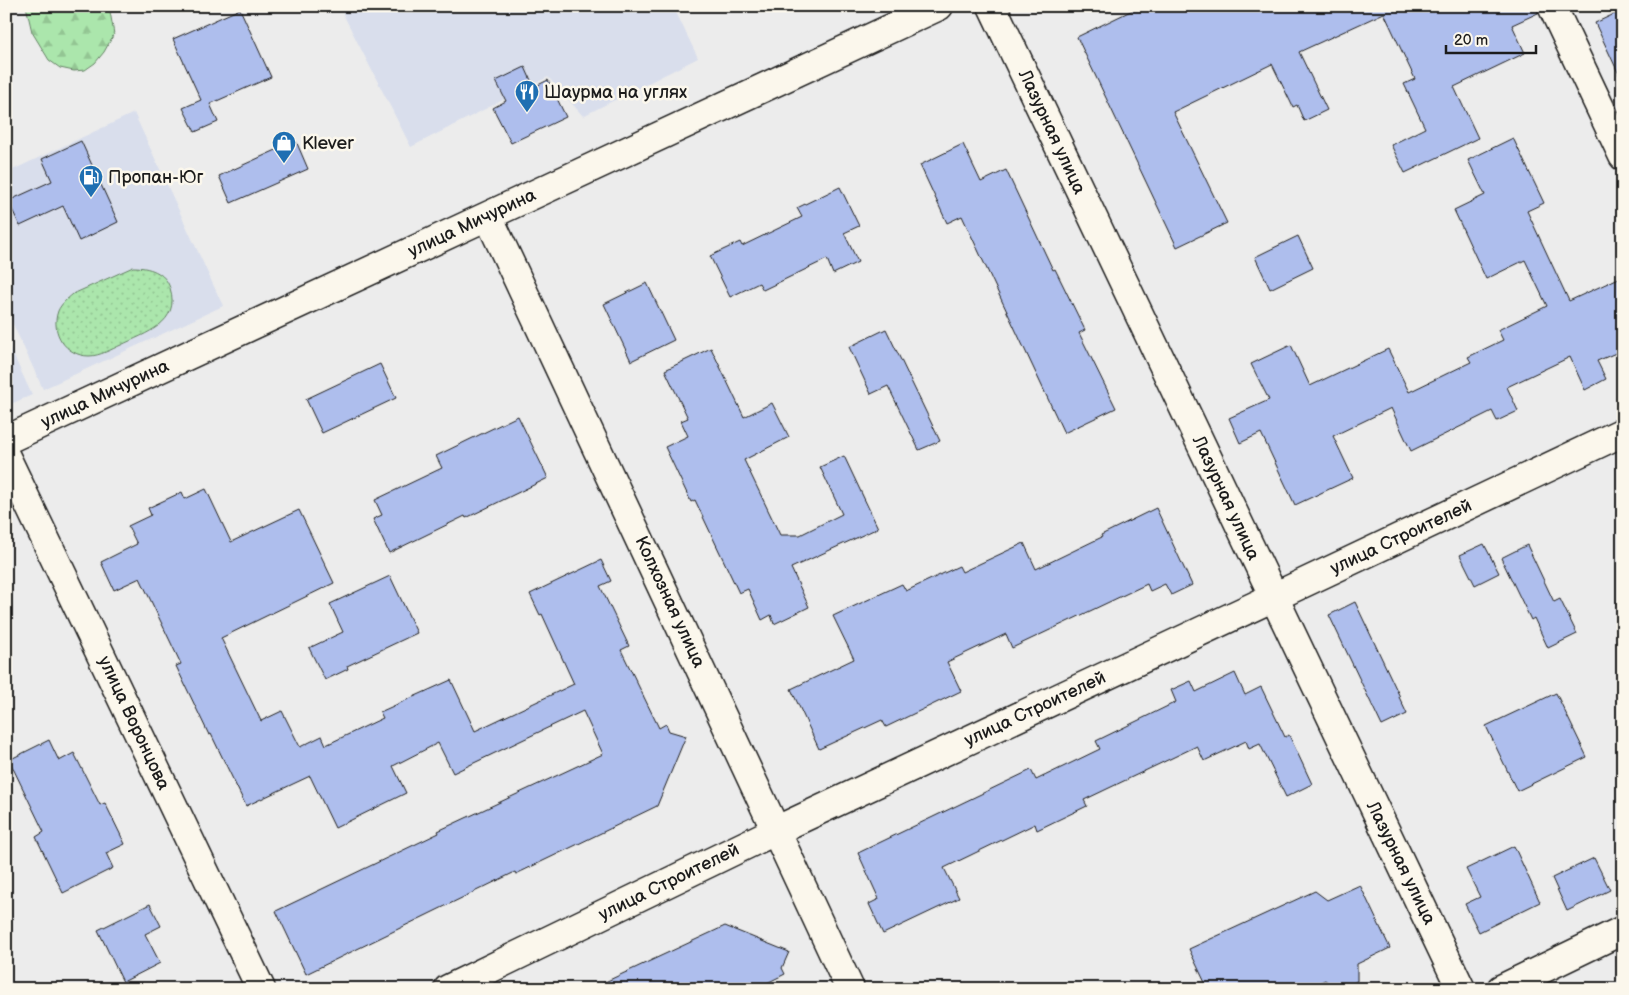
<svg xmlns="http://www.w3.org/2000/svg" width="1629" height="995" font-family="'Balsamiq Sans',sans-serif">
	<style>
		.built { fill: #d9deec }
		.grass { fill: url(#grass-dots); stroke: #648164 }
		.forest { fill: url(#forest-firs); stroke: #648164 }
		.building { fill: #aebeed; stroke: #1c1c1c }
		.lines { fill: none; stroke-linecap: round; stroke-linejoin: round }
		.minor-casing { stroke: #1c1c1c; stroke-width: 31 }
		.minor { stroke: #fbf7ec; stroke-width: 28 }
		.labels { text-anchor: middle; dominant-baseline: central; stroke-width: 5; stroke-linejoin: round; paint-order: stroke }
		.poi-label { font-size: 18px; fill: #1c1c1c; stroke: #fbf7ec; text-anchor: start }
		.street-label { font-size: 18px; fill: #1c1c1c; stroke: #fbf7ec }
	</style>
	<defs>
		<pattern id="grass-dots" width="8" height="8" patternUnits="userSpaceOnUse" patternTransform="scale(1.25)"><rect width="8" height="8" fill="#abe6ac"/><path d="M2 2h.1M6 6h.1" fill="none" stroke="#93c593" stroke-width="1.8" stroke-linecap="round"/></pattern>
		<pattern id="forest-firs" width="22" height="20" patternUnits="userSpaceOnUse" patternTransform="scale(1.25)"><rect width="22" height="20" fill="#abe6ac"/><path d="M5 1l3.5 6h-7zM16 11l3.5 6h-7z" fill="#93c593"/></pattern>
	</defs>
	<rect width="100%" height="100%" fill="#ececec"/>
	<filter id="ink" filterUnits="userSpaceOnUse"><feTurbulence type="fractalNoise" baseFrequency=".02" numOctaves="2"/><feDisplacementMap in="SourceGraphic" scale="10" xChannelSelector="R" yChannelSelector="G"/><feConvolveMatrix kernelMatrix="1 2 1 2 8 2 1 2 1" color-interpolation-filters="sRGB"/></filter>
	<g filter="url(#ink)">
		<path class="built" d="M339,6H673L698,58L583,116L548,77L411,147Z
			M134,113L223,306L43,389L6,309V173Z
			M6,339L32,395L6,406Z"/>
		<path class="grass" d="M133,267C149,267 165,272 170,288C181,323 146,333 121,345C112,349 100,356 89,356C66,356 50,333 58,311C61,304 67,299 73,294Z"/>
		<path class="forest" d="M26,6H109L114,34L104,52L95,63L85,70L74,71L60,68L49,60L32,32Z"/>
		<path class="building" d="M1141,6H1537L1538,13L1512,25L1525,53L1454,87L1478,138L1405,173L1391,145L1425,128L1404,84L1415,79L1384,13L1299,52L1327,110L1304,121L1297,105L1293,107L1272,64L1173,112L1227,223L1177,247L1077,37Z
			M240,9L271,77L210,104L218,122L195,132L183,108L201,100L173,39Z
			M1623,10V83L1595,23Z
			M525,67L534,87L548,80L566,117L511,143L493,108L506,101L496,81Z
			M1513,138L1544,203L1527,211L1569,301L1623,276V350L1597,361L1606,379L1585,390L1570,357L1507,387L1518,411L1497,421L1492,411L1411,451L1391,408L1333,436L1353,478L1295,505L1261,433L1240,443L1229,418L1269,400L1251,364L1291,345L1310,386L1388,349L1409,392L1471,362L1468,357L1503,340L1498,330L1547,306L1525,260L1486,279L1454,210L1485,195L1468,160Z
			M81,141L118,222L79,241L63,206L20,226L8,201L52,181L42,159Z
			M296,141L308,169L231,203L219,176Z
			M963,144L981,182L1006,170L1053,270L1055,269L1085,330L1079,333L1116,408L1064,433L962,216L947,223L920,165Z
			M840,187L859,226L844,233L858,262L833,274L827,259L763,290L759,283L730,297L710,256L740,242L742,246L802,217L797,208Z
			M1298,236L1313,268L1270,289L1255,257Z
			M647,283L674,340L631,361L604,304Z
			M886,329L940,441L919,450L888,386L871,394L849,347Z
			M711,348L744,417L772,403L789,437L744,460L780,535H800L842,514L820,467L844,456L878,528L791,568L809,607L774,624L771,615L762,620L748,589L739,593L695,500L691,502L665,447L688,436L681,421L688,418L665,370Z
			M380,364L396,398L322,433L306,399Z
			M518,416L548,478L466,518L465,516L389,553L373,519L382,515L375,500L442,468L436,456Z
			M206,489L231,542L299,510L334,583L221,638L261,721L282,711L300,747L322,736L326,745L383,718L380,712L451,680L475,731L574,684L542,614L540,615L530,594L601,560L611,581L600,586L629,646L621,650L659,728L666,724L669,731L686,736L657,806L516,874L515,872L306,974L276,911L439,833L438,831L603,754L583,711L453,773L438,743L393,766L406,793L335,828L310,776L246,806L211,734L209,735L176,666L181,664L140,578L114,590L101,562L137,544L128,526L151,515L148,508L182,492L185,499Z
			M1156,508L1192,585L1171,595L1165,584L1150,591L1147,584L1012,648L1006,634L947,662L961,691L886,727L882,720L819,749L791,689L854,659L833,616L902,584L906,591L959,566L962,572L1024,543L1036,569L1102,537L1101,535Z
			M1484,544L1499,573L1475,585L1460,555Z
			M1527,545L1554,602L1560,599L1577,634L1548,648L1534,618L1531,620L1501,558Z
			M390,576L417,633L347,666L348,669L325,680L309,648L343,632L330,604Z
			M1355,602L1400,697H1399L1407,714L1382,726L1329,615Z
			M1235,673L1245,695L1261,687L1285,737L1289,735L1312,784L1286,797L1260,744L1249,749L1246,741L1204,761L1197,746L1084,800L1087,806L1037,830L1035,824L944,868L959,898L883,934L869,904L879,899L858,853L1031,770L1036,780L1100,749L1096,741L1176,702L1171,690L1191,681L1196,692Z
			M1556,693L1587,757L1517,791L1486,726Z
			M49,740L59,761L74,753L100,805L105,803L125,844L106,853L113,868L63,893L36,837L44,832L9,760Z
			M1514,846L1540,902L1479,932L1465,904L1480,897L1466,869Z
			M1594,858L1610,890L1567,911L1552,878Z
			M1360,885L1390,948L1357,964V981L1341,989H1337L1325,980L1305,989H1208L1189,949L1315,891L1327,900Z
			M150,904L161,926L145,934L160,963L123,982L98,930Z
			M725,926L789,952L782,968L785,974L755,989H590Z"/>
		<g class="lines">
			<defs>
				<path id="minor" d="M992,6L1461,989
					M1552,6L1623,156
					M488,216L850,989
					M6,440L939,6
					M6,457L261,989
					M448,989L777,830L1274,597L1623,432
					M1501,989L1623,930"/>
			</defs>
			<use href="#minor" class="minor-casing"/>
			<use href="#minor" class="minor"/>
		</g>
	</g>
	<defs>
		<symbol id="restaurant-pin" viewBox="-11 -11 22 30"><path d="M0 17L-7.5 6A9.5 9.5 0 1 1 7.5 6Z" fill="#1f6fb2" stroke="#fbf7ec"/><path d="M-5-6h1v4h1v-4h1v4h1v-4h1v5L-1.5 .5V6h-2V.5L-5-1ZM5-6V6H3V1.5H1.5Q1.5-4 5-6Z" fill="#fff"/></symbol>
		<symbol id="shop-pin" viewBox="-11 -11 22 30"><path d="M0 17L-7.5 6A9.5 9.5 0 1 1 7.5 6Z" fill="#1f6fb2" stroke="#fbf7ec"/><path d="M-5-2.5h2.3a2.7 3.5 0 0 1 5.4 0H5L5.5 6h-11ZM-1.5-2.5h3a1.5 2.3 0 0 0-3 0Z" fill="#fff"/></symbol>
		<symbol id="fuel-pin" viewBox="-11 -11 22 30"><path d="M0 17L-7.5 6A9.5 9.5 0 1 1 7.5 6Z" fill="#1f6fb2" stroke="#fbf7ec"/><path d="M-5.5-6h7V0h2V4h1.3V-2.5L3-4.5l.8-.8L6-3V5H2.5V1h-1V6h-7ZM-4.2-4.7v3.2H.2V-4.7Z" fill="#fff"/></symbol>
	</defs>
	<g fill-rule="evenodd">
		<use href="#restaurant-pin" x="513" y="78" width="28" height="38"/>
		<use href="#shop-pin" x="270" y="129" width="28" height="38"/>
		<use href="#fuel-pin" x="77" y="163" width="28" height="38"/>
	</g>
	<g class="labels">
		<g class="poi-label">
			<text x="544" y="92">Шаурма на углях</text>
			<text x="302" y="143">Klever</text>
			<text x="108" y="177">Пропан-Юг</text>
		</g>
		<g class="street-label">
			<text transform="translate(1052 132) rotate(65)">Лазурная улица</text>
			<text transform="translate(472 223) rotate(-25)">улица Мичурина</text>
			<text transform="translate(105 394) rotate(-25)">улица Мичурина</text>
			<text transform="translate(1226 498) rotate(65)">Лазурная улица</text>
			<text transform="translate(1401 537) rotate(-25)">улица Строителей</text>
			<text transform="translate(670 602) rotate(65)">Колхозная улица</text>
			<text transform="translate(1035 709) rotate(-25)">улица Строителей</text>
			<text transform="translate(134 723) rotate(65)">улица Воронцова</text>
			<text transform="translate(1401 863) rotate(64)">Лазурная улица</text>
			<text transform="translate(669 882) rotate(-26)">улица Строителей</text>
		</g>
	</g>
	<rect width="1629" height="995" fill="none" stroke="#fbf7ec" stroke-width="25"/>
	<rect x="12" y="12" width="1604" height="970" fill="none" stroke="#1c1c1c" stroke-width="2" filter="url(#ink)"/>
	<path d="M1446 45v8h90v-8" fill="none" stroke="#1c1c1c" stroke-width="2.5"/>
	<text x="1454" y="45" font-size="15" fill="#1c1c1c" stroke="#fbf7ec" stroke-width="4" paint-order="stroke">20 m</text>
</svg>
